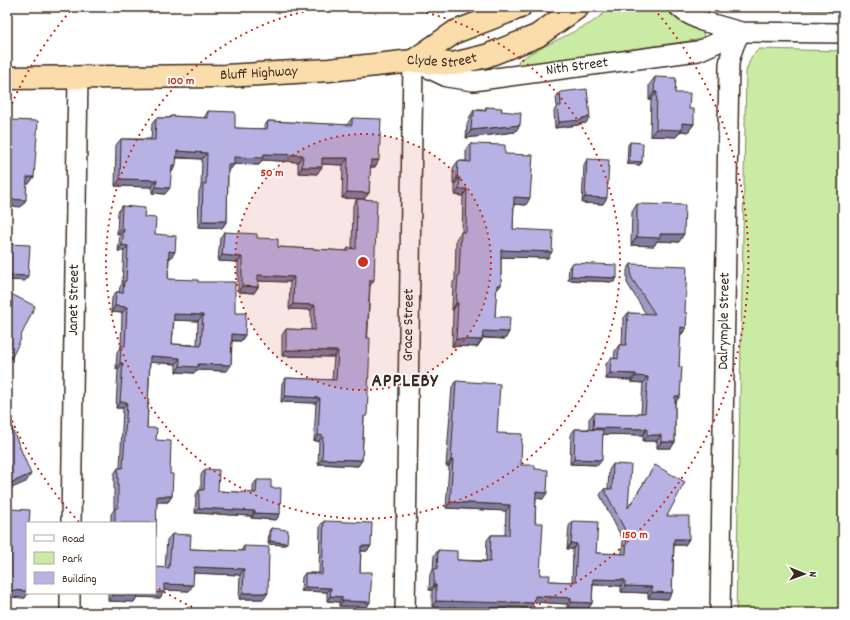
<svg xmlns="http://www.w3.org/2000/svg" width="850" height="620" font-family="Dekko,sans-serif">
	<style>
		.green { fill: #caeba3; stroke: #828a60 }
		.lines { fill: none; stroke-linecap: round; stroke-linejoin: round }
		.street-casing { stroke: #3b2a1e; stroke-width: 22 }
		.highway-casing { stroke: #3b2a1e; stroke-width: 25 }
		.street { stroke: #fff; stroke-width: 19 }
		.highway { stroke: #faddab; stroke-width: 22 }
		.wall { fill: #9e99c4; stroke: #3b2a1e; fill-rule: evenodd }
		.shaded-wall { fill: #817da0; stroke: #3b2a1e }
		.building { fill: #b8b2e4; stroke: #3b2a1e; fill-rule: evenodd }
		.ring { fill: none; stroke: #c8321e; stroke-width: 2; stroke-dasharray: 2 4 }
		.labels { text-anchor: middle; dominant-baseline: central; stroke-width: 4; stroke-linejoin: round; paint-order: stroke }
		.street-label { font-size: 15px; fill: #3b2a1e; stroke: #fff }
		.district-label { font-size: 19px; font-weight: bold; letter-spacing: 1px; fill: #3b2a1e; stroke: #fff }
		.centre { fill: #c8321e; stroke: #fff; stroke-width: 2 }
		.ring-label { font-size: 12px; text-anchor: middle; font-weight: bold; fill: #c8321e; stroke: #fff; stroke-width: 4; stroke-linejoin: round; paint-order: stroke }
	</style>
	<rect width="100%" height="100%" fill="#fff"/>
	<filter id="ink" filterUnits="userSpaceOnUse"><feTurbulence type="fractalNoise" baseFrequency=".025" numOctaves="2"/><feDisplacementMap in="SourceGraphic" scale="8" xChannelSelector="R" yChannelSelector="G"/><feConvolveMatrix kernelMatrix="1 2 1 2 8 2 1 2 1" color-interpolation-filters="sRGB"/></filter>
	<g filter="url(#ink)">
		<path class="green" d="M613,7H663C676,19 686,27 703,32L704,39L519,65L518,61L533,52L591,23Z
			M707,7H843V11L710,8Z
			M759,49L843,51V613H736L746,71L751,57Z"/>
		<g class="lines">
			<defs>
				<g id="street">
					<path d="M679,7L685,12L702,21L741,32L843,33"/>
					<path id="s1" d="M71,523L78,77"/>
					<path d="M70,613V593"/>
					<path id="s2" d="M405,613L413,61L447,77L473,81L698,51L741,32"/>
					<path id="s3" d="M720,613L729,64C731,52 734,42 741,32"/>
				</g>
				<g id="highway">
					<path d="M413,61L455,32L520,7"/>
					<path id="s4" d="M7,78L225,76L329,70L413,61L453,64L486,56L537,36L578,7"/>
				</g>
			</defs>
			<use href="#street" class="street-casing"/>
			<use href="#highway" class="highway-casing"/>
			<use href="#street" class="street"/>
			<use href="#highway" class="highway"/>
		</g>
		<path class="wall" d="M655,77L675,93L689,109L694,124L688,132L681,131L676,137L650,136L651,100H649V85Z
			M560,92L586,123L580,124L578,125L555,128L554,111L557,106L556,97Z
			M486,107L501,111L520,125L515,132L466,138L467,124L469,121V118L474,110H484Z
			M208,111L235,128L263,129V128L268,121L347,125L352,118L375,167H370L369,193L364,199L342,198L343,165L322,164L317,174L298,173V162L262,160L259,165L234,164L229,171H228L227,221L222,228L198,227L199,191L201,187L202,159L177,158L172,172H171L165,194L152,193V187L115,186L116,145L121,139H151L152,124L156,118H169L171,116L204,118Z
			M630,142L642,162L640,165L627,164L628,145Z
			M471,144L505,154L526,205L514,204L513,229L548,258L501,257V285L496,291L495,317L509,332L505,339L482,338V340L477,347L452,346L453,310H452L453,282L455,280L456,239L461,232H462L463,196L455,195V184H453V168L458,161H466V150Z
			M587,159L603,204L582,203L584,165Z
			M357,199L370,286L362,460L358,466L318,464L319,441H314L316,403L281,402L282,383L286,378L332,380L334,357L282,356V335L286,329L311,330V310L289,309L290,282L258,281V287L254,293L238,292V262L218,261L220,238L224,232L257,238L278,247L346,251L348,248H352L353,205Z
			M637,204L679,242L657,241L654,246L631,245L632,212Z
			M122,206L144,217L171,258H169L168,279L198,282L235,313L245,335L241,341H232L231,365L227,371L196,370L194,373L176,372V364L150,362L147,428L156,440L170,474L172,496L168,502H157L155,523H111V514L114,510V474L118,468H120L123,408H116L118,369H116L117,352L121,346L122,313L111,312L112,298L116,292H119L120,287L122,284L124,251H118L120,235L117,234L118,212ZM174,320L198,321L197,345L172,344Z
			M572,263L617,278L614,282L568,280L569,267Z
			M631,264L685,313L686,328L682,334H680L679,367L680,396L675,402V442L671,448H657V441H643V435L603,434L598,465L570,464L571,434L575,429H589V419L594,413L637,414L638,413H641L643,383L631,382V380L606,379V364L611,358L614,359L615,351L619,345H622L623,319L628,313L646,314L627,283V270Z
			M456,381L497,433L521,465L535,469L543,499L536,498L535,523L540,575L549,581L572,582L573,549H567L569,526L573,521L596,553L622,554L623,540L600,495L604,489H608L609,470L613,464L628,508L655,465L667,516L689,539L685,545H674L672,593L668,599L648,598V593L621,592V586L593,585L592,603L588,609L567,608V604L534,602L530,608L508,607L507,608L432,607V590H429L430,574L433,570L434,556L438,550L457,560L486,561L487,540L491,535H505L506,511L446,508L449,466H446L452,387Z
			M205,469L218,491L253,493V485L257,480L271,488L280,514L276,520L251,518V516L195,513L196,495L199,490H201V475Z
			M9,509L27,523V593H28L25,598L7,597V512Z
			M324,521L371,546L367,551H361L360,572L370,602L367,607L339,606V602L327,601V592L301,591L302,577L305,573H319L320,526Z
			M271,528L285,545L268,544L269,531Z
			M172,534L190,549L241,551L244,546L264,599H239L240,575L194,573L189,591L164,590L160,598L137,597L134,602L108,601V593H155L165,568L167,540Z"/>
		<path class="shaded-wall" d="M654,92H657L651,100H649Z
			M590,117L586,123L580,124L578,125L555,128L559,122Z
			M682,123L694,124L688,132L681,131L676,137L650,136L656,129Z
			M520,125L515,132L466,138L471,130Z
			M177,151L207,153L202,159L173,157Z
			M264,154L303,155L298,162L262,160L259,165L229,164L234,157Z
			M322,158H348L343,165L318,164Z
			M371,160H379L375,167H366Z
			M629,161L642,162L640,165L627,164Z
			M228,164L234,165L229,171H224Z
			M172,165H176L172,172L167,171Z
			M302,167H322L317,174L298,173Z
			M27,177H34L29,184H22Z
			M457,178H460L455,184H453Z
			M120,179L157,180L152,187L115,186Z
			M156,187L170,188L165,194L152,193Z
			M459,189H467L463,196L455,195Z
			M347,192L369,193L364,199L342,198Z
			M514,197L530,198L526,205L509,204Z
			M585,197L607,198L603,204L582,203Z
			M7,199L26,200L21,207L7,206Z
			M202,221H227L222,228L198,227Z
			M121,228L124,229L120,235L117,234Z
			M660,234H684L679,242L657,241L654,246L631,245L637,237Z
			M122,245L128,246L124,251H118Z
			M501,250L552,252L548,258L497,257Z
			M169,251L175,252L171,258L165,257Z
			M222,255L242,257L238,262L218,261Z
			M7,275L28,276L25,281L7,280Z
			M258,275L294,277L290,282L254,281Z
			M571,276L617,278L614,282L568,280Z
			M370,280H374L370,286L366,285Z
			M497,285H501L496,291Z
			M242,286L258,287L254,293L238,292Z
			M456,303H458L453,310H452Z
			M293,304L315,305L311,310L289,309Z
			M115,306L127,307L122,313L111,312Z
			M174,314L203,315L198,321L170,320Z
			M681,327L686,328L682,334L676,333Z
			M483,331L509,332L505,339L478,337Z
			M232,334L245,335L241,341L228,340Z
			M456,339L482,340L477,347L452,346Z
			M286,350L338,351L334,357L282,356Z
			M150,356L180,358L176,364L146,362Z
			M120,363H123L118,369H116Z
			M198,364L231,365L227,371L196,370L194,373L176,372L180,366Z
			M610,373L636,374L631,380L606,379Z
			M636,376L648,377L643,383L631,382Z
			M285,396L320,398L316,403L281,402Z
			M675,396H680L676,402H671Z
			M120,402H127L123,408H116Z
			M593,428L647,429L643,435L589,434Z
			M318,435L323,436L319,441H314Z
			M647,435H661L657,441H643Z
			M661,442H675L671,448H657Z
			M322,459L362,460L358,466L318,464Z
			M574,459L602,460L598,465L570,464Z
			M451,460H453L449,466H446Z
			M31,474L26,482L7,490V486L8,484Z
			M536,492L547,493L543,499L532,498Z
			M157,496H172L168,502H153Z
			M450,502L510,505L506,511L446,508Z
			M199,508L255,511L251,516L195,513Z
			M255,513L280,514L276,520L251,518Z
			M674,539H689L685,545H670Z
			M270,541L287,543L285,545L268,544Z
			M571,543L577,544L573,549H567Z
			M361,546H371L367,551H358Z
			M194,567L244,569L240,575L190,573Z
			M593,579L625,580L621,586L589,584Z
			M164,584L193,585L189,591L160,590Z
			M434,585H436L432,590H429Z
			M625,586L652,587L648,593L621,592Z
			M305,587L331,588L327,592L301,591Z
			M7,590L27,591V593H28L25,598L7,597Z
			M155,592H164L160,598L137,597L134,602L108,601L112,595L137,593H155Z
			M652,592L672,593L668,599L648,598Z
			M243,593H268L264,599H239Z
			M330,596L342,597L339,602L327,601Z
			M535,596L571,598L567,604L531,602Z
			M342,601L370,602L367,607L339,606Z
			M436,601L511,602L534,603L530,608L508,607L507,608L432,607Z
			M571,602L592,603L588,609L567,608Z"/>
		<path class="building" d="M655,77L676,78L675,93H690L689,109H694V124L682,123V130L656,129L657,92H654Z
			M587,89L590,117L582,118V120L559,122L557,106H561L560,92Z
			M486,107L502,108L501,111L521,113L520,125L471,130L472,116H474V110L486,111Z
			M208,111L235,112V128L267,129L268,121L352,125V118L381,119L379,160H371L369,193L347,192L348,158H322V167H302L303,155L264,154L263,158L234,157V165L228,164L227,221H202L203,184H206L207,153L177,151L176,165H172L170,188L156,187L157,180L120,179L121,139L155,140L156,118H170L171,116L208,118Z
			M7,120L38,121L34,177H27L26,200L7,199Z
			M630,142L643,143L642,162L629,161Z
			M471,144L505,145V154L533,155L530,198L514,197L513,229L553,231L552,252L501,250V285H497L495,317H510L509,332L483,331L482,340L456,339L458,303H456L458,276H459L461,232H466L467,189H459L460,178H457L458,161L471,162Z
			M587,159L609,160L607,198L585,197Z
			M357,199L377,200L374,280H370L367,338H370L369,368L367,416H364L362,460L322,459L323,436L318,435L320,398L285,396L286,378L336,380L338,351L286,350V329L315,330V305L293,304L294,277L258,275V287L242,286V257L222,255L224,232L257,234V238L278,239V247L348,251V248L356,249Z
			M637,204L685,205L684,234H660V238L637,237Z
			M122,206L145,208L144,217L156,218L155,234L176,236L175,252L169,251L168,279L198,280V282H235V313H246L245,335L232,334L231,365L198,364V367L180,366V358L150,356L147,428H157L156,440L171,441L170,474H173L172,496H157L156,537H155V523H115V508H118V468H123L127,402H120L123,363H120L121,346H125L127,307L115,306L116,292L123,293L124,281H126L128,246L122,245L124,229L121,228ZM174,314L203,315L201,346L172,344Z
			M7,244L30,245L28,276L7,275Z
			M572,263L617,265V278L571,276Z
			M631,264L687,266L685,313H687L686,328L681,327L679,367H682L680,396H675V442H661V435H647V429L593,428L594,413L638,414V413H645L648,377L636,376V374L610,373L611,358L618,359L619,345H626L628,313L655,314L631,277Z
			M11,294L35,306L20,338L21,339L7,367V301Z
			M456,381L500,384L497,433L522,434L521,465H535V469L548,470L547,493L536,492L535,523H543L540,575H550L549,581L575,582L577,544L571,543L573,521L598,522L596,553L626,554L627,534L604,489H612L613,464L631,465L628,508L655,465L685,482L667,516H689V539H674L672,593L652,592V587L625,586V580L593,579L592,603L571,602V598L535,596L534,603L511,602V603L436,601V585H434V569H437L438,550L457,551V560L490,562L491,535H509L510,505L450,502L453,460H451Z
			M7,416L31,474L8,484L7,481Z
			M575,429L603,430L602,460L574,459Z
			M205,469L219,470L218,491L256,493L257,480H271V488H281L280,514L255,513V511L199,508V490H204Z
			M9,509L30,510L29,523H27V591L7,590V537Z
			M324,521L372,523L371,546H361L360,572H372L370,602L342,601V597L330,596L331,588L305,587V573L322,574Z
			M271,528L288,530L287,543L270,541Z
			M172,534L191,535L190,549L244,551V546L269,547L268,593H243L244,569L194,567L193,585L164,584V592H155V567L169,568Z
			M112,593H138V596L112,595Z"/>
	</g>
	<circle cx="363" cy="262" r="128" fill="#c8321e" fill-opacity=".12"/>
	<g class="ring">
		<circle cx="363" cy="262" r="128"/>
		<path d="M397 7A257 257 0 1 1 329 7"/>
		<path d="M203 612A385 385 0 0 1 156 587M79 522A385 385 0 0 1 7 409M7 115A385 385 0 0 1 72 9M654 9A385 385 0 0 1 523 612"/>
	</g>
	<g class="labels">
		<g class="street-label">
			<text stroke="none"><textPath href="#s4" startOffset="436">Clyde Street</textPath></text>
			<text stroke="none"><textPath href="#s2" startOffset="721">Nith Street</textPath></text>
			<text stroke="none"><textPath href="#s4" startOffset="252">Bluff Highway</textPath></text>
			<text stroke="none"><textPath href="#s1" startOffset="223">Janet Street</textPath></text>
			<text stroke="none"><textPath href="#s3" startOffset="292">Dalrymple Street</textPath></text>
			<text stroke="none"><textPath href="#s2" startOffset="288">Grace Street</textPath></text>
		</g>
		<g class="district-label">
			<text x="405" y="382">APPLEBY</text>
		</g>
	</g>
	<circle cx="363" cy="262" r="6" class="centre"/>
	<g class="ring-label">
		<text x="181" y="84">100 m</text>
		<text x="272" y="176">50 m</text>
		<text x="635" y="538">150 m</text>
	</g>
	<rect width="850" height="620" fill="none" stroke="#fff" stroke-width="24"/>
	<rect x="12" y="12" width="826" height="596" fill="none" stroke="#3b2a1e" stroke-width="1.5" filter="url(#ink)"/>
	<rect x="26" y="522" width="130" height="72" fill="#ffffff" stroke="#b1aaa5"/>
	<rect x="34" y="535" width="20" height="6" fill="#ffffff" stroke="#b1aaa5"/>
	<text x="62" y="542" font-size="12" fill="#3b2a1e">Road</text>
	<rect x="34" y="552" width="20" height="12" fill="#caeba3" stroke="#b1aaa5"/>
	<text x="62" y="562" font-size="12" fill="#3b2a1e">Park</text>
	<rect x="34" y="572" width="20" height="12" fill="#b8b2e4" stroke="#b1aaa5"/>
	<text x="62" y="582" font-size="12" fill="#3b2a1e">Building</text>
	<g transform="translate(804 574) rotate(91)" stroke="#ffffff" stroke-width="3" paint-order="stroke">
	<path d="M0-3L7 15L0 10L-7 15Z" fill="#3b2a1e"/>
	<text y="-6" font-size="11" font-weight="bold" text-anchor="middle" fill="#3b2a1e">N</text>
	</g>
</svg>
